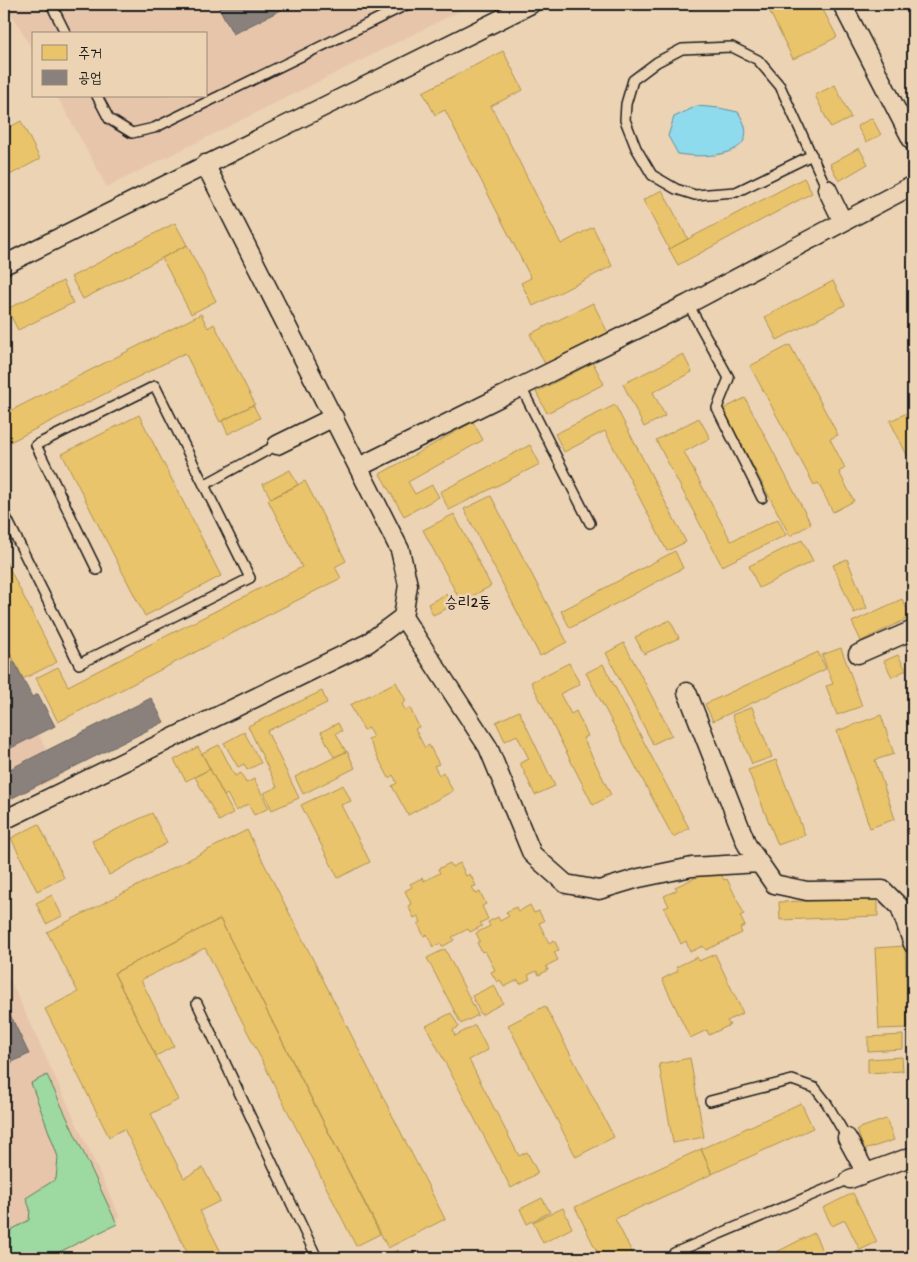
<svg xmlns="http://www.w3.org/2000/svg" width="917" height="1262" font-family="'Gochi Hand','Poor Story',sans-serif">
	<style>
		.built { fill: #e7c5ab }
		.green { fill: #9cdaa1; stroke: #5c7b5e }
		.water { fill: #8edbed; stroke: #608f99 }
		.homes { fill: #e9c46a; stroke: #ac9253 }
		.industry { fill: #8a817c; stroke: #69635f }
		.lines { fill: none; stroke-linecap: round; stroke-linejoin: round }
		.service-casing { stroke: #1c1c1c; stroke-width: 12 }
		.minor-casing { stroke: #1c1c1c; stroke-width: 21 }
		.service { stroke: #ecd3b4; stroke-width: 9 }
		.minor { stroke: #ecd3b4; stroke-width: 18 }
		.labels { text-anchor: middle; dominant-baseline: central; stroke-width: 5; stroke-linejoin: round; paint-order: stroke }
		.quarter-label { font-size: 16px; fill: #1c1c1c; stroke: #ecd3b4 }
	</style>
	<rect width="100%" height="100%" fill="#ecd3b4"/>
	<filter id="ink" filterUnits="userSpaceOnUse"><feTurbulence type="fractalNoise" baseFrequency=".02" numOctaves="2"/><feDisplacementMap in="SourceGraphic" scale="10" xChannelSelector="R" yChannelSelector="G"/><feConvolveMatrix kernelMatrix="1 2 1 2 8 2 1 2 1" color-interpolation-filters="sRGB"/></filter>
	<g filter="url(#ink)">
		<path class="built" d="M6,4H474L107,187L57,96H206V34H34V53Z
			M39,735L59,777L4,803V743L6,747Z
			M4,967L120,1217L33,1258H4Z"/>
		<path class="green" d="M47,1075L117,1224L47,1258H4V1234L29,1220L30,1209L26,1198L56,1179L58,1157L31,1083Z"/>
		<path class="water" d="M697,106L719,108L738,112C767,156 707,159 678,154L668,136L674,117Z"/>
		<path class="homes" d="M685,4H702L688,11Z
			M766,4H820L837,37L793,59Z
			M503,51L523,90L491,106L561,244L593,227L612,266L533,306L521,283L531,278L445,110L435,115L423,92Z
			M835,85L851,118L831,128L815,95Z
			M872,118L881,135L866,142L857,126Z
			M21,121L40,159L4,178V130Z
			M859,148L868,164L839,181L830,164Z
			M804,178L812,193L678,265L669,249Z
			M662,190L688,239L669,249L643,200Z
			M175,223L187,245L83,299L71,277Z
			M187,245L216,301L191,314L162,258Z
			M63,281L73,303L18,330L7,309Z
			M833,281L845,305L777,340L765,317Z
			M593,303L611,339L548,370L530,334Z
			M201,314L208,328L214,324L255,404L220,422L185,353L4,445V414Z
			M790,345L838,435L830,439L845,468L839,472L854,501L833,512L818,483L814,485L750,366Z
			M683,354L692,372L653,392L665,416L644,427L623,384Z
			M593,363L604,384L547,413L536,392Z
			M745,398L811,524L790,536L723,409Z
			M253,405L260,418L228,434L222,421Z
			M615,405L686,542L667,551L605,431L564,452L555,434Z
			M909,412L913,420V467L890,421Z
			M139,415L221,576L145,616L62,454Z
			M699,418L710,438L684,452L731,541L778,519L786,535L722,566L656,440Z
			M473,422L483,440L408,482L415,494L432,485L439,497L404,516L380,474Z
			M530,445L540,464L449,510L440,492Z
			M290,470L298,485L271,499L263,484Z
			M305,481L346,561L335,567L341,578L58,722L36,678L58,667L68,686L302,567L268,500Z
			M491,496L567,642L540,656L464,509Z
			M454,514L491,586L461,602L423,530Z
			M802,540L813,561L759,588L749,566Z
			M675,551L683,568L570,628L561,611Z
			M4,558L57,662L23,679L4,641Z
			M847,559L867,608L854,613L833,565Z
			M446,594L452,606L433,615L428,604Z
			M902,599L911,617L861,641L852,622Z
			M670,620L679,638L644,654L635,637Z
			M4,641L14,661L4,666Z
			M624,643L672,735L653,744L606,653Z
			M841,648L862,706L837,715L826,686L833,684L822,655Z
			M818,652L826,669L713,721L705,704Z
			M898,655L906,670L892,677L884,661Z
			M569,663L580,684L560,694L571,714L576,711L588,736L583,738L611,795L593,805L531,682Z
			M603,664L689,828L673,837L586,673Z
			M396,682L406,701L402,704L405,710L410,708L419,727L415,729L425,748L429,745L439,764L434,766L439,775L443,772L453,791L408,815L392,786L397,783L393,775L389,778L368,739L373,737L368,728L364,730L350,705Z
			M322,691L327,703L267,731L299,798L272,810L264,793L277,787L248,726Z
			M752,707L772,757L752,764L732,715Z
			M519,711L555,786L535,795L520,763L529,759L517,735L505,741L496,722Z
			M881,715L894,754L875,760L895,819L870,828L837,731Z
			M338,723L342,731L336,733L346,752L334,757L321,732Z
			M244,732L261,763L247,770L244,764L238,767L224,743Z
			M219,745L235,776L241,773L246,783L254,779L269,808L254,815L248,804L236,811L227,794L224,796L202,753Z
			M198,747L210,769L186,781L174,760Z
			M347,751L355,768L303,794L295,777Z
			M776,760L805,835L778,845L748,770Z
			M210,769L233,813L219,821L195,777Z
			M343,785L351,801L341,805L370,862L338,878L301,805Z
			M152,813L167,843L109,875L92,841Z
			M39,824L64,878L37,891L11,838Z
			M247,830L445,1219L388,1248L220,919L114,973L178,1100L151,1114L184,1178L203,1168L220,1201L200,1211L224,1258H190L124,1129L109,1137L45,1009L78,992L47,932Z
			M450,863L452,867L460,863L466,876L470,874L476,886L472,887L476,894L480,892L486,904L482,906L488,919L480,923L482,926L470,932L468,929L452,937L454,940L442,947L440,943L433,947L427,934L424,936L418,924L421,922L418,916L414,918L408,906L411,904L405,891L412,887L410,884L422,878L424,881L440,873L438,869Z
			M712,870H719L724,880L727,879L744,914L740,916L745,926L740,928L742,933L706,950L703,946L690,952L686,941L681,944L664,908L669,906L664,896L677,890L675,887Z
			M52,895L62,916L46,924L36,903Z
			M878,898V916L780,920L779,902Z
			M530,905L534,913L539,911L544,921L539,923L549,943L554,940L559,950L554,952L558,960L546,966L548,970L539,975L537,971L528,975L530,979L520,984L518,980L504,987L500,980L497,982L491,972L495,970L485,951L482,952L477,943L480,941L476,933L490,926L488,922L498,917L500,921L509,916L506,912L516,907L518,912Z
			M220,919L380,1234L356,1246L205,948L141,980L174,1046L156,1056L114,973Z
			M905,946L908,1028L879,1029L875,948Z
			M445,949L478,1015L461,1024L427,958Z
			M715,954L743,1013L727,1021L730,1025L709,1035L707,1030L690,1038L662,979L678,971L676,967L697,957L699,961Z
			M494,985L503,1003L481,1015L472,996Z
			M545,1006L614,1137L576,1157L508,1025Z
			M451,1013L459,1027L453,1030L455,1036L475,1025L488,1050L469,1060L519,1156L527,1152L538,1173L511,1188L426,1026Z
			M903,1035V1049L868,1051V1037Z
			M902,1057L903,1071L868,1073V1059Z
			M690,1058L704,1137L673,1143L659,1064Z
			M801,1103L813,1128L712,1174L701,1149Z
			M886,1119L894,1140L864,1150L857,1129Z
			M701,1149L712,1174L615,1219L635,1258H600L575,1207Z
			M853,1193L877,1242L860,1250L845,1220L832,1226L823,1208Z
			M542,1198L550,1212L527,1224L520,1209Z
			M563,1208L572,1228L543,1243L533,1222Z
			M814,1233L823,1252L812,1258H765Z
			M398,1250L402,1258H381Z"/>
		<path class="industry" d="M217,4H293L233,34Z
			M14,661L32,697L38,694L55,726L7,750L4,743V666Z
			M151,698L164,722L4,802V772Z
			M4,1002L29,1054L4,1066Z
			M4,1207L8,1219L4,1225Z"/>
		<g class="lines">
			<defs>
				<path id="service" d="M51,4L66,34
					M97,96L109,119L132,133L154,128L408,4
					M812,155L736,192L695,195L676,189L652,175L636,148L625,120L626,104L633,80L657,62L682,49L732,47L758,60L780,86L827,189
					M688,304L729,378L717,408L762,498
					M521,387L590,523
					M204,485L277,445
					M4,513L79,664L250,578L155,386L36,445L97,570
					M197,1003L317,1258
					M710,1101L792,1080L815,1088L826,1102L847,1138
					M674,1253L850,1179"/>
				<path id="minor" d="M842,4L913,142
					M827,189L843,222
					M4,265L531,4
					M277,445L334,417
					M359,467L688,304L913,185
					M403,617L488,747L532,854L566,884L599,890L639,878L692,867L759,863
					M858,654L913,630
					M687,692L747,845L774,884L807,891L883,890L900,907L913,944
					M4,820L368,643L403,617L408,585L400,550L205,164
					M847,1138L866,1173
					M850,1179L913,1156"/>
			</defs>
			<use href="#service" class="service-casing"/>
			<use href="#minor" class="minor-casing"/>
			<use href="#service" class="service"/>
			<use href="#minor" class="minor"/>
		</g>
	</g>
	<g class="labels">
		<g class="quarter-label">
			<text x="468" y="604">승리2동</text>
		</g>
	</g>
	<rect width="917" height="1262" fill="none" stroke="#ecd3b4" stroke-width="20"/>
	<rect x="10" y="10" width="897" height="1242" fill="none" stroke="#1c1c1c" stroke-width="2" filter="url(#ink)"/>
	<rect x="32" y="32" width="175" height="65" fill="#ecd3b4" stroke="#998a77"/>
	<rect x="42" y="45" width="25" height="15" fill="#e9c46a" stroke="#998a77"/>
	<text x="78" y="58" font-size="15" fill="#1c1c1c">주거</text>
	<rect x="42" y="70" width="25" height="15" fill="#8a817c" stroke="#998a77"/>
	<text x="78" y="82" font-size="15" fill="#1c1c1c">공업</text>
</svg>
